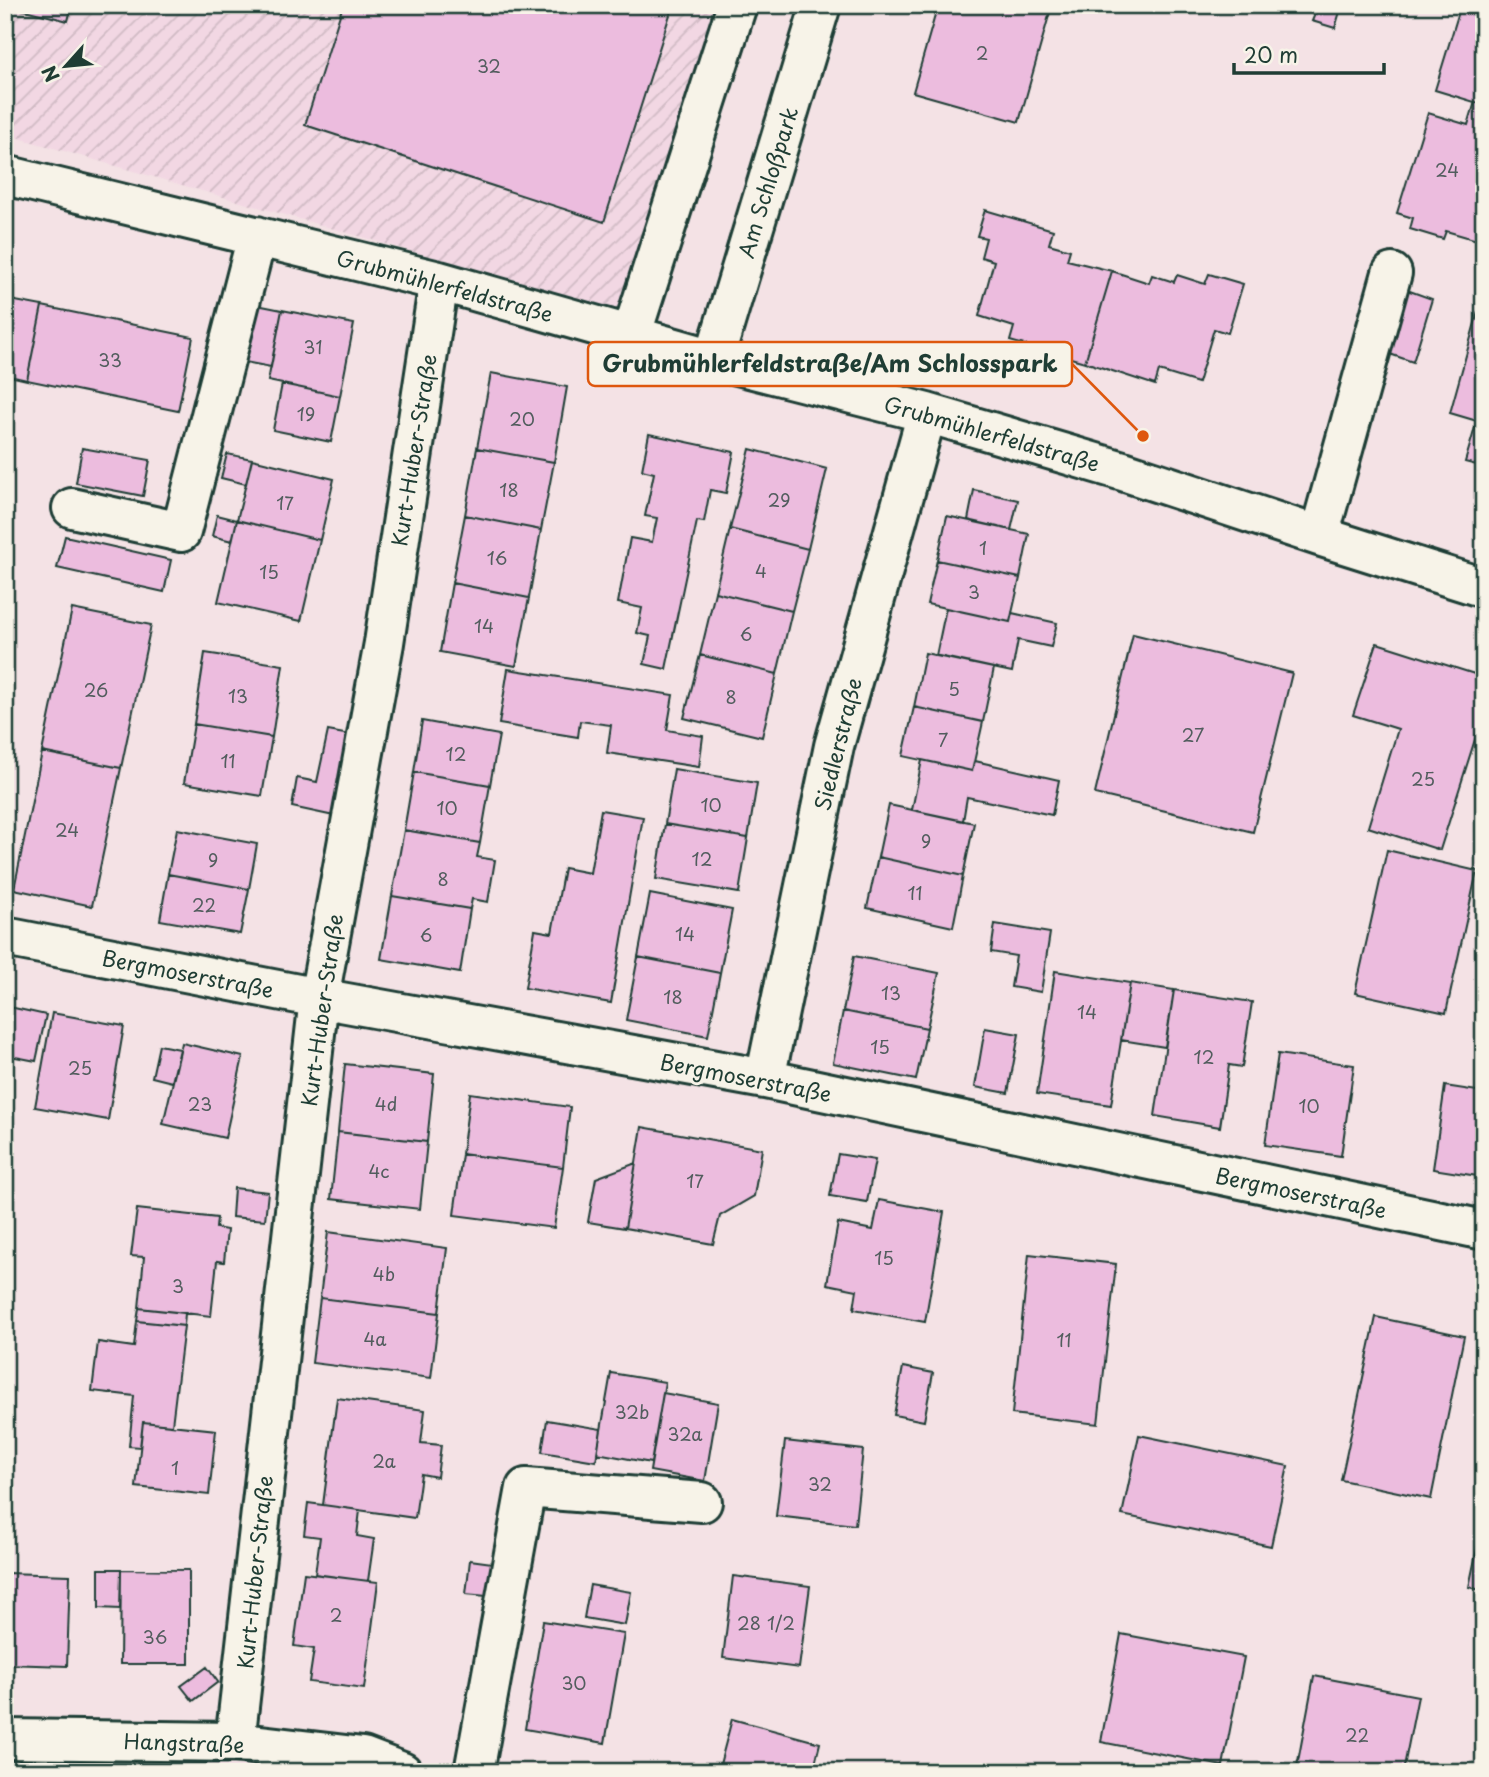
<svg xmlns="http://www.w3.org/2000/svg" width="1489" height="1777" font-family="'Playpen Sans',sans-serif">
	<style>
		.industrial { fill: url(#industrial-furrows) }
		.building { fill: #ecbcde; stroke: #1f3d34; stroke-width: 2 }
		.lines { fill: none; stroke-linecap: round; stroke-linejoin: round }
		.minor-casing { stroke: #1f3d34; stroke-width: 44 }
		.minor { stroke: #f7f3e8; stroke-width: 38 }
		.labels { text-anchor: middle; dominant-baseline: central; stroke-width: 6; stroke-linejoin: round; paint-order: stroke }
		.number-label { font-size: 18px; fill: #525d5e }
		.street-label { font-size: 21px; fill: #1f3d34; stroke: #f7f3e8 }
		.leader { fill: none; stroke: #de580e; stroke-width: 2.5 }
		.callout-dot { fill: #de580e; stroke: #f7f3e8; stroke-width: 2.5 }
		.callout { fill: #f7f3e8; stroke: #de580e; stroke-width: 2.5 }
		.callout-label { font-size: 23px; text-anchor: middle; font-weight: bold; fill: #1f3d34 }
	</style>
	<defs>
		<pattern id="industrial-furrows" width="10" height="10" patternUnits="userSpaceOnUse" patternTransform="scale(1.75)"><rect width="10" height="10" fill="#f2d7e3"/><path d="M-1 1l2-2M0 10L10 0M9 11l2-2" fill="none" stroke="#cfb9c3"/></pattern>
	</defs>
	<rect width="100%" height="100%" fill="#f4e2e5"/>
	<filter id="ink" filterUnits="userSpaceOnUse"><feTurbulence type="fractalNoise" baseFrequency=".0143" numOctaves="2"/><feDisplacementMap in="SourceGraphic" scale="14" xChannelSelector="R" yChannelSelector="G"/><feConvolveMatrix kernelMatrix="1 2 1 2 8 2 1 2 1" color-interpolation-filters="sRGB"/></filter>
	<g filter="url(#ink)">
		<path class="industrial" d="M5,5H744L639,317L5,134Z"/>
		<path class="building" d="M5,5H72L68,21Z
			M235,5H265L262,14Z
			M343,5H673L604,222L305,125Z
			M938,5H1025L1050,12L1019,122L913,92Z
			M1025,5H1052L1050,12Z
			M1292,5H1342L1335,28L1312,21L1315,14L1291,7Z
			M1461,5H1484V105L1435,90Z
			M1475,102L1484,105V242L1446,231L1443,239L1410,229L1413,218L1397,213L1428,113L1468,125Z
			M985,210L1053,230L1049,244L1070,250L1067,260L1112,271L1085,362L1010,341L1014,327L979,316L994,261L981,257L986,238L977,236Z
			M1112,271L1149,283L1152,275L1174,282L1177,275L1205,284L1209,274L1243,284L1228,333L1214,329L1198,383L1159,371L1155,385L1085,362Z
			M1407,290L1432,299L1413,362L1387,353Z
			M5,299L42,306L27,380L5,375Z
			M257,305L282,310L271,367L245,362Z
			M42,306L193,337L178,411L27,380Z
			M282,310L354,324L340,396L268,381Z
			M1478,312L1484,314V467L1465,462L1477,421L1450,413Z
			M491,373L567,387L554,462L477,448Z
			M282,384L340,396L331,442L273,430Z
			M649,434L734,452L726,493L710,490L704,522L697,521L666,669L644,664L650,636L637,633L642,608L618,603L630,538L652,542L657,518L645,516L654,473L642,470Z
			M82,448L150,460L143,496L76,483Z
			M477,448L554,462L541,530L465,515Z
			M750,449L827,469L808,549L730,529Z
			M227,454L252,459L246,484L221,478Z
			M252,459L334,479L320,540L237,520Z
			M974,490L1018,500L1011,530L968,520Z
			M217,515L237,520L232,541L212,536Z
			M465,515L541,530L529,598L452,583Z
			M947,516L1029,534L1020,578L937,560Z
			M237,520L320,540L301,621L218,602Z
			M730,529L808,549L792,611L715,592Z
			M65,536L171,560L164,592L57,568Z
			M937,560L1020,578L1010,622L927,604Z
			M452,583L529,598L516,666L440,652Z
			M715,592L792,611L777,674L700,655Z
			M946,608L1010,622L1012,613L1057,623L1051,647L1018,640L1012,672L936,656Z
			M72,609L151,625L121,768L42,752Z
			M1133,634L1292,673L1253,832L1095,794Z
			M1377,643L1484,677V711L1440,850L1368,827L1398,729L1353,715Z
			M205,653L283,665L272,737L194,724Z
			M925,653L994,668L983,722L914,707Z
			M700,655L777,674L762,737L684,718Z
			M508,669L673,695L667,730L703,736L699,767L607,753L611,725L580,721L578,737L499,724Z
			M914,707L983,722L972,771L903,756Z
			M422,721L499,735L490,785L414,772Z
			M194,724L272,737L262,796L184,783Z
			M328,731L350,735L334,816L292,807L297,778L317,782Z
			M42,752L121,768L92,906L14,889Z
			M922,760L972,771L975,761L1059,780L1052,815L967,797L963,821L912,810Z
			M674,769L757,783L748,838L665,824Z
			M414,772L490,785L480,843L404,830Z
			M889,805L974,823L963,876L878,857Z
			M601,810L643,817L611,1003L525,988L535,930L552,933L564,868L590,873Z
			M665,824L748,838L739,893L656,879Z
			M177,829L257,844L249,889L168,874Z
			M404,830L480,843L477,857L495,860L488,902L472,899L470,909L392,896Z
			M1387,850L1477,871L1446,1013L1355,993Z
			M878,857L963,876L953,927L867,908Z
			M168,874L249,889L240,934L160,920Z
			M650,894L732,910L720,973L638,957Z
			M392,896L470,909L460,973L381,959Z
			M995,924L1050,933L1041,992L1011,987L1016,956L991,952Z
			M854,956L939,973L927,1028L843,1011Z
			M638,957L720,973L708,1036L626,1020Z
			M1055,971L1130,983L1111,1105L1037,1094Z
			M1130,983L1174,990L1165,1047L1121,1040Z
			M1174,990L1252,1002L1242,1067L1229,1065L1220,1127L1155,1116Z
			M5,1006L46,1015L36,1061L5,1055Z
			M843,1011L927,1028L916,1080L833,1063Z
			M52,1013L124,1026L108,1120L35,1107Z
			M985,1028L1019,1034L1008,1093L975,1087Z
			M182,1043L243,1057L225,1138L163,1124Z
			M159,1045L180,1049L172,1082L152,1077Z
			M1278,1054L1354,1065L1341,1156L1265,1145Z
			M345,1064L434,1074L427,1142L338,1132Z
			M1445,1086L1484,1092V1177L1433,1169Z
			M470,1093L570,1107L563,1167L462,1154Z
			M642,1127L762,1149L754,1196L720,1216L713,1244L625,1228Z
			M338,1132L427,1142L420,1209L331,1199Z
			M462,1154L563,1167L554,1228L454,1215Z
			M838,1154L875,1160L867,1202L830,1196Z
			M636,1163L625,1228L588,1222L596,1178Z
			M234,1188L268,1192L265,1220L232,1217Z
			M879,1200L944,1212L925,1322L854,1309L857,1290L827,1284L838,1223L873,1230Z
			M137,1209L217,1218L216,1228L227,1230L224,1262L217,1261L211,1316L139,1308L144,1257L131,1256Z
			M328,1232L447,1248L439,1313L320,1298Z
			M1029,1254L1116,1264L1098,1424L1012,1414Z
			M320,1298L439,1313L431,1378L312,1363Z
			M139,1308L185,1313L184,1326L137,1321Z
			M1376,1317L1464,1336L1431,1499L1341,1480Z
			M137,1321L184,1326L172,1425L143,1422L140,1447L129,1446L134,1396L92,1391L98,1342L134,1347Z
			M903,1367L933,1373L924,1421L894,1415Z
			M611,1373L665,1382L651,1463L597,1453Z
			M663,1393L718,1403L705,1481L650,1471Z
			M337,1398L425,1410L421,1443L441,1445L437,1477L421,1474L415,1518L323,1505Z
			M547,1420L601,1429L596,1461L542,1452Z
			M143,1422L216,1430L209,1495L136,1487Z
			M1139,1435L1288,1466L1271,1546L1122,1515Z
			M785,1441L863,1450L855,1525L776,1516Z
			M308,1503L360,1510L357,1536L374,1539L368,1581L315,1574L320,1537L304,1535Z
			M1484,1516V1591L1469,1587Z
			M470,1560L500,1564L497,1597L466,1594Z
			M99,1569H121L120,1609L99,1608Z
			M121,1569L189,1570V1664H120Z
			M5,1573L70,1575L67,1666L5,1664Z
			M304,1573L378,1582L364,1689L309,1682L314,1649L294,1646Z
			M733,1576L810,1586L799,1668L723,1658Z
			M590,1585L631,1592L625,1625L584,1618Z
			M543,1621L624,1634L605,1743L525,1729Z
			M1121,1634L1244,1657L1223,1766L1101,1742Z
			M207,1667L218,1682L193,1701L181,1686Z
			M1314,1676L1418,1696L1403,1772H1296Z
			M732,1719L820,1743L813,1772H718Z"/>
		<g class="lines">
			<defs>
				<path id="minor" d="M5,175L439,281L714,359L927,413L1123,471L1319,536L1484,588
					M631,336L737,5
					M714,359L821,5
					M72,508L181,532L257,236
					M1319,536L1392,273
					M5,937L319,998L765,1079L1484,1230
					M765,1079L834,746L927,413
					M5,1739L235,1742L363,1757L402,1772
					M235,1742L319,998L384,643L439,281
					M474,1772L526,1488L702,1502"/>
			</defs>
			<use href="#minor" class="minor-casing"/>
			<use href="#minor" class="minor"/>
		</g>
	</g>
	<g class="labels">
		<g class="number-label">
			<text x="982" y="52">2</text>
			<text x="489" y="65">32</text>
			<text x="1447" y="169">24</text>
			<text x="313" y="346">31</text>
			<text x="110" y="359">33</text>
			<text x="306" y="413">19</text>
			<text x="522" y="418">20</text>
			<text x="509" y="489">18</text>
			<text x="779" y="499">29</text>
			<text x="285" y="502">17</text>
			<text x="983" y="547">1</text>
			<text x="497" y="557">16</text>
			<text x="761" y="570">4</text>
			<text x="269" y="571">15</text>
			<text x="974" y="591">3</text>
			<text x="484" y="625">14</text>
			<text x="746" y="633">6</text>
			<text x="954" y="688">5</text>
			<text x="96" y="689">26</text>
			<text x="238" y="695">13</text>
			<text x="731" y="696">8</text>
			<text x="1193" y="734">27</text>
			<text x="943" y="739">7</text>
			<text x="456" y="753">12</text>
			<text x="228" y="760">11</text>
			<text x="1423" y="778">25</text>
			<text x="711" y="804">10</text>
			<text x="447" y="807">10</text>
			<text x="67" y="829">24</text>
			<text x="926" y="840">9</text>
			<text x="702" y="858">12</text>
			<text x="213" y="859">9</text>
			<text x="443" y="878">8</text>
			<text x="915" y="892">11</text>
			<text x="204" y="904">22</text>
			<text x="685" y="933">14</text>
			<text x="426" y="934">6</text>
			<text x="891" y="992">13</text>
			<text x="673" y="996">18</text>
			<text x="1087" y="1011">14</text>
			<text x="880" y="1046">15</text>
			<text x="1204" y="1056">12</text>
			<text x="80" y="1067">25</text>
			<text x="200" y="1103">23</text>
			<text x="386" y="1103">4d</text>
			<text x="1309" y="1105">10</text>
			<text x="379" y="1170">4c</text>
			<text x="695" y="1180">17</text>
			<text x="884" y="1257">15</text>
			<text x="384" y="1273">4b</text>
			<text x="178" y="1285">3</text>
			<text x="375" y="1338">4a</text>
			<text x="1064" y="1339">11</text>
			<text x="632" y="1411">32b</text>
			<text x="685" y="1433">32a</text>
			<text x="384" y="1460">2a</text>
			<text x="175" y="1467">1</text>
			<text x="820" y="1483">32</text>
			<text x="336" y="1614">2</text>
			<text x="766" y="1622">28 1/2</text>
			<text x="155" y="1636">36</text>
			<text x="574" y="1682">30</text>
			<text x="1357" y="1734">22</text>
		</g>
		<g class="street-label">
			<text transform="translate(767 182) rotate(-73)">Am Schloßpark</text>
			<text transform="translate(445 285) rotate(15)">Grubmühlerfeldstraße</text>
			<text transform="translate(992 433) rotate(16)">Grubmühlerfeldstraße</text>
			<text transform="translate(413 450) rotate(-81)">Kurt-Huber-Straße</text>
			<text transform="translate(837 744) rotate(-76)">Siedlerstraße</text>
			<text transform="translate(188 973) rotate(11)">Bergmoserstraße</text>
			<text transform="translate(321 1010) rotate(-82)">Kurt-Huber-Straße</text>
			<text transform="translate(746 1077) rotate(11)">Bergmoserstraße</text>
			<text transform="translate(1301 1192) rotate(12)">Bergmoserstraße</text>
			<text transform="translate(254 1572) rotate(-84)">Kurt-Huber-Straße</text>
			<text transform="translate(184 1742) rotate(2)">Hangstraße</text>
		</g>
	</g>
	<path class="leader" d="M1143 436L1072 364"/>
	<circle class="callout-dot" cx="1143" cy="436" r="7"/>
	<rect class="callout" x="588" y="342" width="484" height="44" rx="7"/>
	<g class="callout-label">
		<text x="830" y="372">Grubmühlerfeldstraße/Am Schlosspark</text>
	</g>
	<rect width="1489" height="1777" fill="none" stroke="#f7f3e8" stroke-width="28"/>
	<rect x="14" y="14" width="1461" height="1749" fill="none" stroke="#1f3d34" stroke-width="2.5" filter="url(#ink)"/>
	<g transform="translate(66 66) rotate(243)" stroke="#f7f3e8" stroke-width="5" paint-order="stroke">
	<path d="M0-5L12 26L0 18L-12 26Z" fill="#1f3d34"/>
	<text y="-10" font-size="19" font-weight="bold" text-anchor="middle" fill="#1f3d34">N</text>
	</g>
	<path d="M1234 63v10h150v-10" fill="none" stroke="#1f3d34" stroke-width="3.5"/>
	<text x="1244" y="63" font-size="21" fill="#1f3d34" stroke="#f7f3e8" stroke-width="5" paint-order="stroke">20 m</text>
</svg>
